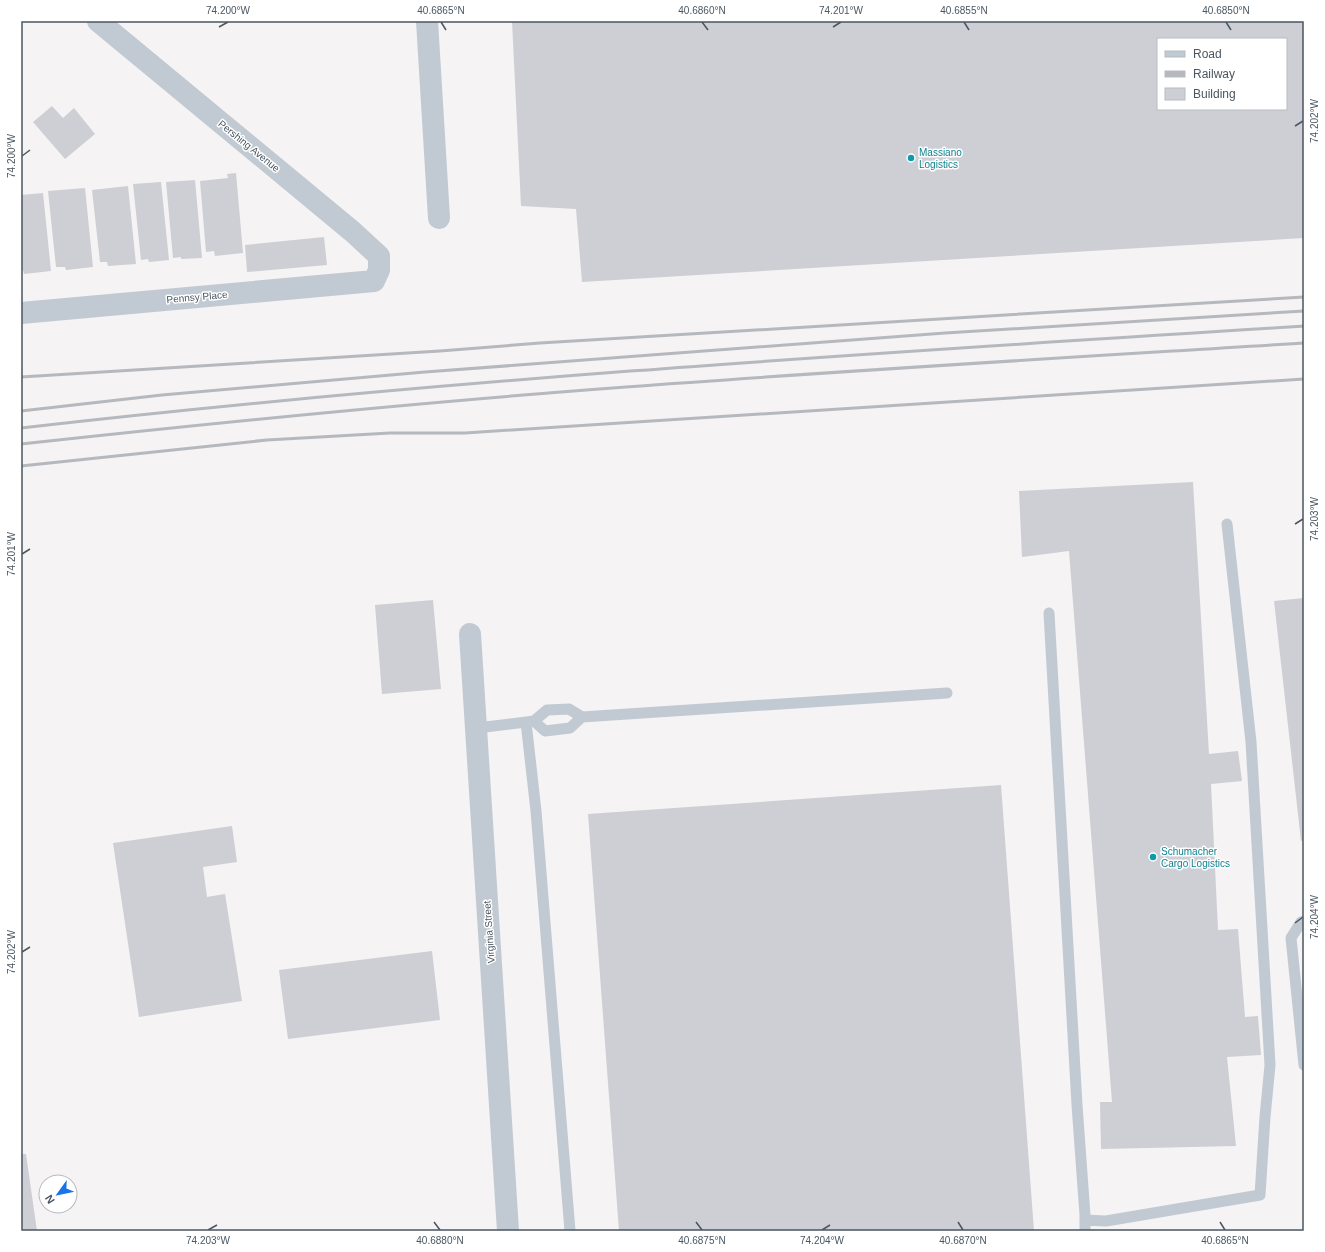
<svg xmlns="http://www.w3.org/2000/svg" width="1325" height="1252" font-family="Arial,sans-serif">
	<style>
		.building { fill: #cdcfd5; fill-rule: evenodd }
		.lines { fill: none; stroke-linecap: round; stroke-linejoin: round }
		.lane { stroke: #c1cad2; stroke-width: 11 }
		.street { stroke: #c1cad2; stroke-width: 22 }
		.rail { stroke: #b5b8bd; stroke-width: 3 }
		.ticks { fill: none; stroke: #4a5661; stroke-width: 1.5 }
		.culture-dot { fill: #0f9aa8; stroke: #fff; stroke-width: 1.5 }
		.labels { text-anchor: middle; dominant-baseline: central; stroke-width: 3; stroke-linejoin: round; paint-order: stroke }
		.street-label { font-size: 10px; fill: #4a5661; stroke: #fff }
		.culture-label { font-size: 10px; fill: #0d838f; stroke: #fff; text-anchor: start }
		.neatline { fill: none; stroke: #4a5661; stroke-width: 1.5 }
		.ticks-label { font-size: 10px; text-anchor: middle; fill: #4a5661 }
	</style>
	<rect width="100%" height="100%" fill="#f5f3f3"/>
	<path class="building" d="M512,21H1304V238L582,282L576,209L521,206ZM1158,39H1286V109H1158Z
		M52,106L63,118L74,108L95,134L65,159L33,122Z
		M236,173L243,253L215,256L214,251L206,252L200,181L228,178L227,174Z
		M195,180L202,258L181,259V257L173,258L166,182Z
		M161,182L169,260L149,262L148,259L141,260L133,184Z
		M128,186L136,264L108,266L107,262H100L92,190Z
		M85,188L93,267L66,270L65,267H56L48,191Z
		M43,193L51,271L24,274L23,270H21V195Z
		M324,237L327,265L247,272L245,245Z
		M1193,482L1209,754L1238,751L1242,781L1211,784L1218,930L1238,929L1245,1017L1258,1016L1261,1055L1227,1057L1236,1146L1101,1149L1100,1102H1112L1069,551L1022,557L1019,491Z
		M1304,598V840L1301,841L1274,601Z
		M433,600L441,689L382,694L375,605Z
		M1001,785L1034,1231H619L588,814Z
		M232,826L237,862L203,867L207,897L225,894L242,1001L139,1017L113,843Z
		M432,951L440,1020L288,1039L279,970Z
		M21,1154H26L37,1231H21Z"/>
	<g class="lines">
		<path class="lane" d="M1049,613L1077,1105L1085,1215V1231
			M534,721L545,731L570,728L582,717
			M526,722L536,811L570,1231
			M477,728L534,721L547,710L569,709L582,717L947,693
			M1304,921L1301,922L1291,938L1304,1065
			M1085,1220L1106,1221L1260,1195L1265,1117L1270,1065L1251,742L1227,524"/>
		<path class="street" d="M427,21L439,218
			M21,313L374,281L379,270V256L353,232L98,21
			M470,634L508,1231"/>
		<path class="rail" d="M21,377L440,351L540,343L1304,297
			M21,411L162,395L425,372L945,333L1304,311
			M21,428C447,379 876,353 1304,326
			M21,444C222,422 424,402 626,387C852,370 1078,357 1304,343
			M21,466L267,440L390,433H465L1304,379"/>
	</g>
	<path class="ticks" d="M441,22L446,30M702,22L708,30M964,22L969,30M1226,22L1231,30M219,27L228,22M833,27L841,22M1295,126L1303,121M22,156L30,150M1295,524L1303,519M22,554L30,549M1295,923L1303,917M22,952L30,947M434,1222L440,1230M696,1222L702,1230M958,1222L963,1230M1220,1222L1225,1230M208,1230L217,1225M822,1230L830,1225"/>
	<g class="culture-dot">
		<circle cx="911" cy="158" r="4"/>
		<circle cx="1153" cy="857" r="4"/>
	</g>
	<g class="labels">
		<g class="street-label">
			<text transform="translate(249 146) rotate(39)">Pershing Avenue</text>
			<text transform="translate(197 297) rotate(-5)">Pennsy Place</text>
			<text transform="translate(489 932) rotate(-94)">Virginia Street</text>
		</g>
		<g class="culture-label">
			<text x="919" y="152">Massiano<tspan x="919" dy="12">Logistics</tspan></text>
			<text x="1161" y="851">Schumacher<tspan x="1161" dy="12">Cargo Logistics</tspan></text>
		</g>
	</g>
	<rect width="1325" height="1252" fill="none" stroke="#ffffff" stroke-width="44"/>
	<rect x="1157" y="38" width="130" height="72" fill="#ffffff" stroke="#b7bbc0"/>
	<rect x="1165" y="51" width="20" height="6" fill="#c1cad2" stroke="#b7bbc0"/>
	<text x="1193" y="58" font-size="12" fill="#4a5661">Road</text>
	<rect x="1165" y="71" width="20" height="6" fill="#b5b8bd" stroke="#b7bbc0"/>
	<text x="1193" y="78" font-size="12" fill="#4a5661">Railway</text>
	<rect x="1165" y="88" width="20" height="12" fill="#cdcfd5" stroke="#b7bbc0"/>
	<text x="1193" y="98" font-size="12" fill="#4a5661">Building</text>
	<g transform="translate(58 1194) rotate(237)"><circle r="19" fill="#ffffff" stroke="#b7bbc0"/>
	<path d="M0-3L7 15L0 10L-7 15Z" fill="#1a73e8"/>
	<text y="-6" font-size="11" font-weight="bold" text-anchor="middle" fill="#4a5661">N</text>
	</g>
	<rect x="22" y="22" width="1281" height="1208" class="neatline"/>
	<g class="ticks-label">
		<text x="228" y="14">74.200°W</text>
		<text x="441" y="14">40.6865°N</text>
		<text x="702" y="14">40.6860°N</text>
		<text x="841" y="14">74.201°W</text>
		<text x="964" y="14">40.6855°N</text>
		<text x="1226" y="14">40.6850°N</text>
		<text transform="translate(1314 121) rotate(-90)" y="4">74.202°W</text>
		<text transform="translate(11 156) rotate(-90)" y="4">74.200°W</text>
		<text transform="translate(1314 519) rotate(-90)" y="4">74.203°W</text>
		<text transform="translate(11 554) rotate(-90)" y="4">74.201°W</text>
		<text transform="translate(1314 917) rotate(-90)" y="4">74.204°W</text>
		<text transform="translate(11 952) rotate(-90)" y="4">74.202°W</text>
		<text x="208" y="1244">74.203°W</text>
		<text x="440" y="1244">40.6880°N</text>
		<text x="702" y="1244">40.6875°N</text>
		<text x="822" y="1244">74.204°W</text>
		<text x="963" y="1244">40.6870°N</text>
		<text x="1225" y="1244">40.6865°N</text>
	</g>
</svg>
